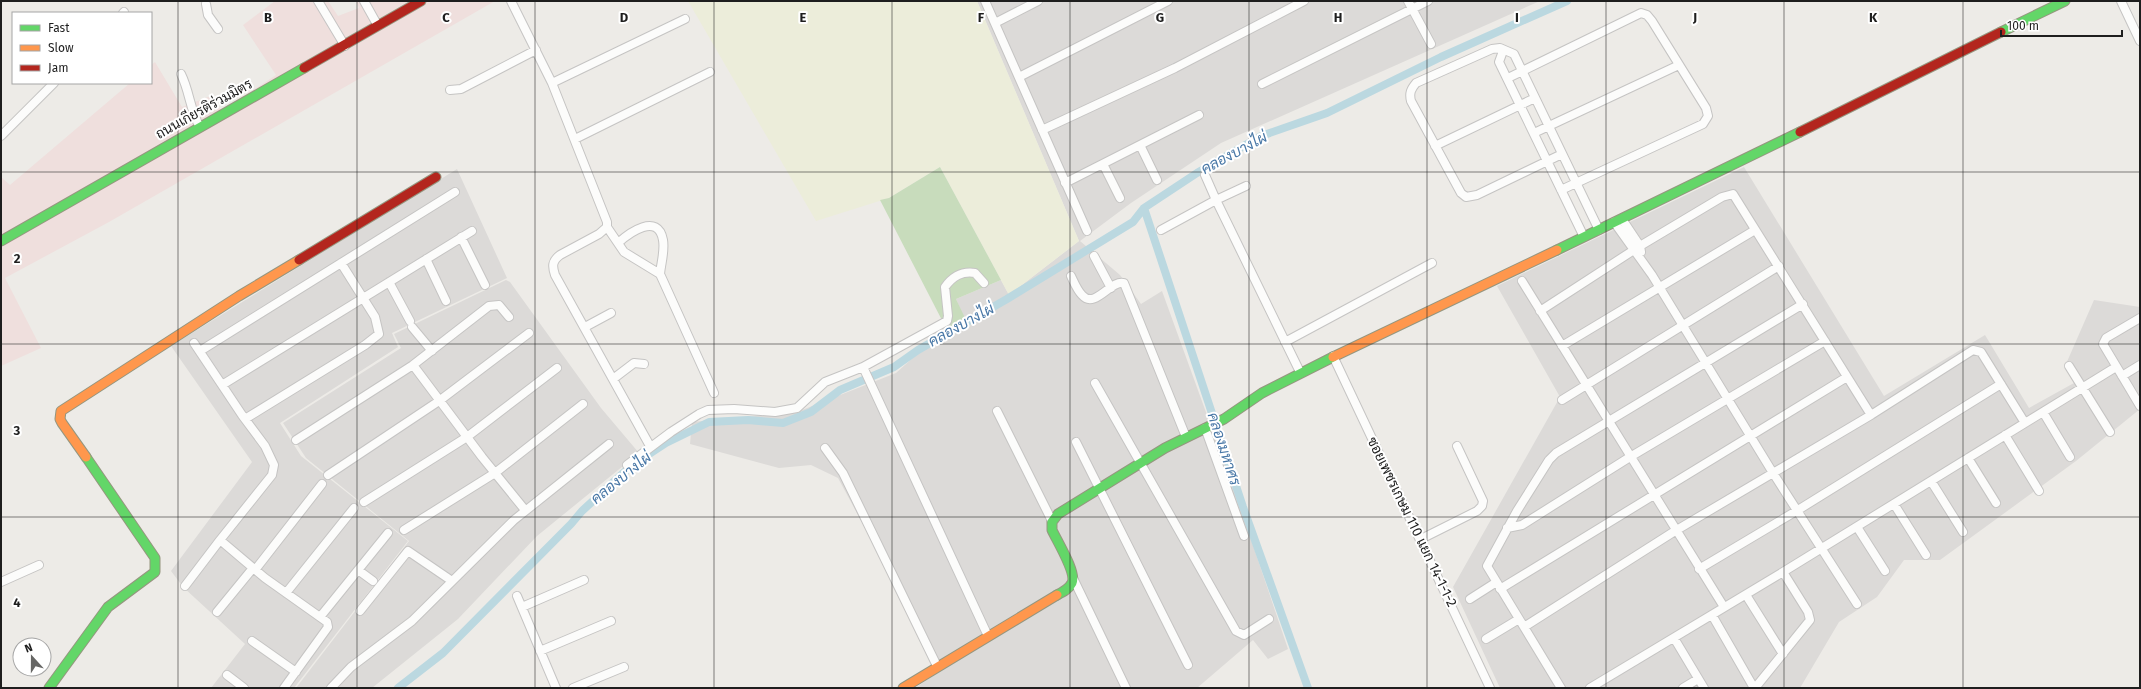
<svg xmlns="http://www.w3.org/2000/svg" width="2141" height="689" font-family="'Fira Sans',Sarabun,sans-serif">
	<style>
		.residential { fill: #dcdad8 }
		.commercial { fill: #efdfdd }
		.farmland { fill: #ecedda }
		.forest { fill: #c8dcbc }
		.lines { fill: none; stroke-linecap: round; stroke-linejoin: round }
		.canal { stroke: #bbd8e0; stroke-width: 8 }
		.street-casing { stroke: #c5c4c3; stroke-width: 10 }
		.fast-casing { stroke: #95967f; stroke-width: 11 }
		.slow-casing { stroke: #95967f; stroke-width: 11 }
		.jam-casing { stroke: #95967f; stroke-width: 11 }
		.street { stroke: #fcfcfb; stroke-width: 8 }
		.fast { stroke: #63d668; stroke-width: 9 }
		.slow { stroke: #ff974d; stroke-width: 9 }
		.jam { stroke: #b3261e; stroke-width: 9 }
		.grid { fill: none; stroke: #1e1e1e; stroke-width: 1; stroke-opacity: 0.55 }
		.labels { text-anchor: middle; dominant-baseline: central; stroke-width: 4; stroke-linejoin: round; paint-order: stroke }
		.street-label { font-size: 14px; fill: #1e1e1e; stroke: #fff }
		.water-label { font-size: 15px; font-style: italic; fill: #4877a6; stroke: #fff }
		.grid-label { font-size: 13px; text-anchor: middle; font-weight: bold; fill: #1e1e1e; stroke: #fff; stroke-width: 4; stroke-linejoin: round; paint-order: stroke }
	</style>
	<rect width="100%" height="100%" fill="#edebe7"/>
	<path class="residential" d="M977,1H1540L1221,143L1131,203L1080,241L1120,275L1141,304L1162,291L1236,495L1288,649L1268,659L1253,640L1197,688H915L942,670L838,478L811,465L779,468L690,444L692,422L797,412L896,373L946,328L965,320L956,299L1001,280L1009,295L1079,241Z
		M1744,167L1884,396L1985,335L2029,408L2074,383L2066,364L2094,300L2140,307V409L2076,461L1940,560H1904L1877,597L1839,622L1800,688H1500L1453,587L1560,397L1497,286Z
		M457,169L507,278L392,333L398,347L280,423L301,456L408,541L294,688H211L245,644L183,587L171,571L252,462L171,346Z
		M506,280L510,282L601,408L639,453L537,536L458,619L372,688H296L409,541L306,458L283,423L401,348L394,334Z"/>
	<path class="commercial" d="M275,1H328L338,16L359,8L356,1H495L109,222L5,278L41,348L1,366V177L10,185L130,83H151V65L155,62L182,107L213,95L221,111L276,75L243,25Z"/>
	<path class="farmland" d="M688,1H977L1079,241L1009,295L940,167L889,198L816,221Z"/>
	<path class="forest" d="M940,167L1001,280L956,299L966,320L946,328L880,200L889,198Z"/>
	<g class="lines">
		<path class="canal" d="M1144,208L1243,507L1308,688
			M398,688L443,653L571,524L582,511L631,466L666,443L709,422L748,420L783,423L811,412L840,390L894,367L918,350L1007,299L1133,222L1144,208L1197,173L1261,136L1327,113L1441,57L1567,1"/>
		<defs>
			<path id="street" d="M318,1L345,46
				M364,1L378,26
				M511,1L552,83L685,19
				M985,1L1087,231
				M1408,1L1431,44
				M2121,1L2140,41
				M206,4L208,15L218,29
				M123,13L124,12
				M995,23L1038,1
				M1503,51L1499,62L1584,237
				M181,74C190,92 190,111 200,127
				M1019,77L1168,1
				M1508,78L1641,13L1647,15L1652,21L1706,108L1708,116L1703,124L1561,190
				M552,83L607,222V227L599,234L560,255C552,261 552,266 555,275L650,446
				M1262,84L1428,1
				M450,90L461,89L536,50
				M1042,130L1175,68L1304,1
				M1534,133L1679,65
				M1,136L54,83
				M575,139L710,72
				M1140,145L1157,180
				M1435,146L1535,98
				M1562,154L1477,195L1466,197L1461,193L1411,101C1409,93 1411,89 1416,83L1492,49L1500,48L1514,54L1599,230
				M1103,164L1120,198
				M1205,175L1216,200L1246,186
				M1065,183L1199,115
				M1622,219L1640,246L1641,252
				M1614,222L1652,275L1773,473L1857,604
				M607,227L624,252L660,274L714,393
				M1161,230L1216,200L1300,372
				M461,237L485,285
				M618,243C629,233 658,212 663,240C665,251 661,263 660,274
				M1094,256L1111,288
				M426,259L446,301
				M1071,276C1074,282 1077,290 1082,295C1095,310 1111,279 1124,283L1186,437
				M1522,281L1724,607
				M389,282L410,321
				M1540,311L1640,246L1722,197L1733,194L1871,415
				M509,317L499,305L489,306L413,365L482,457L525,510
				M2140,318L2106,338L2103,344L2140,406
				M412,327L432,351
				M585,327L611,313
				M1285,342L1432,263
				M194,343L242,415L265,446L274,465L272,475L220,540
				M1562,346L1755,230
				M200,351L455,192
				M1333,356L1490,688
				M2069,366L2110,432
				M863,367L988,636
				M2122,376L2140,365
				M613,379L634,363L644,364
				M1095,383L1236,631L1244,635L1269,619
				M222,385L472,231
				M1562,400L1779,266
				M997,411L1052,521
				M2043,412L2070,457
				M245,419L365,345L379,334L375,317L341,263
				M1205,428L1244,536
				M2005,435L2039,491
				M296,440L413,365
				M1076,442L1188,665
				M825,448L843,473L937,666
				M1968,458L1996,503
				M627,465L671,432L699,414L708,410L734,409L775,412L797,408L825,382L863,367L947,321L948,316L945,287C953,276 962,271 975,273L984,283
				M328,475L439,401L529,333
				M1931,481L1963,532
				M364,502L467,437L557,368
				M1894,504L1926,555
				M1857,527L1885,571
				M1507,528L1522,525L1630,457L1825,341
				M404,530L495,473L583,404
				M1421,539L1477,511L1482,506L1483,501L1457,446
				M1699,569L1798,510L2001,384
				M255,570L322,484
				M358,570L373,581
				M1073,578L1126,688
				M1,582L39,565
				M185,586L220,540L265,578L327,622L328,627L284,688
				M1500,589L1847,377
				M286,593L354,508
				M1746,595L1783,654
				M517,596L556,688
				M1470,599L1495,583
				M522,607L584,580
				M360,611L408,551L452,581
				M217,612L253,568
				M1712,615L1754,688
				M320,617L388,533
				M1524,627L1675,531L1871,415L1973,350L1981,352L2025,423
				M1674,638L1704,688
				M1486,639L1519,619
				M252,641L296,672
				M540,651L611,621
				M227,675L244,688
				M331,688L351,667L412,621L514,520L609,444
				M573,688L624,667
				M1561,688L1487,566L1517,511L1549,460L1556,453L1803,304
				M1590,688L1783,572L2116,367
				M1683,688L1698,679
				M1755,688L1810,620L1808,612L1783,572"/>
			<path id="fast" d="M2001,32L2065,1
				M1,241L304,68
				M1557,250L1800,132
				M1057,595C1063,592 1069,589 1072,583C1077,573 1057,541 1052,530V522L1058,514L1165,448L1224,419L1262,393L1333,357
				M49,688L108,607L155,572V558L86,457"/>
			<path id="slow" d="M1333,357L1557,250
				M86,457L62,423L60,419L61,411L239,296L299,260
				M903,688L1057,595"/>
			<path id="jam" d="M304,68L421,1
				M1800,132L2001,32
				M299,260L436,177"/>
		</defs>
		<use href="#street" class="street-casing"/>
		<use href="#fast" class="fast-casing"/>
		<use href="#slow" class="slow-casing"/>
		<use href="#jam" class="jam-casing"/>
		<use href="#street" class="street"/>
		<use href="#fast" class="fast"/>
		<use href="#slow" class="slow"/>
		<use href="#jam" class="jam"/>
	</g>
	<path class="grid" d="M178,1V688M357,1V688M535,1V688M714,1V688M892,1V688M1070,1V688M1249,1V688M1427,1V688M1606,1V688M1784,1V688M1963,1V688M1,172H2140M1,344H2140M1,517H2140"/>
	<g class="labels">
		<g class="street-label">
			<text transform="translate(204 109) rotate(-29)">ถนนเกียรติร่วมมิตร</text>
			<text transform="translate(1412 522) rotate(64)">ซอยเพชรเกษม 110 แยก 14-1-1-2</text>
		</g>
		<g class="water-label">
			<text transform="translate(1234 153) rotate(-28)">คลองบางไผ่</text>
			<text transform="translate(961 325) rotate(-29)">คลองบางไผ่</text>
			<text transform="translate(1224 449) rotate(72)">คลองมหาศร</text>
			<text transform="translate(621 478) rotate(-39)">คลองบางไผ่</text>
		</g>
	</g>
	<g class="grid-label">
		<text x="268" y="22">B</text>
		<text x="446" y="22">C</text>
		<text x="624" y="22">D</text>
		<text x="803" y="22">E</text>
		<text x="981" y="22">F</text>
		<text x="1160" y="22">G</text>
		<text x="1338" y="22">H</text>
		<text x="1517" y="22">I</text>
		<text x="1695" y="22">J</text>
		<text x="1873" y="22">K</text>
		<text x="17" y="263">2</text>
		<text x="17" y="435">3</text>
		<text x="17" y="607">4</text>
	</g>
	<rect width="2141" height="689" fill="none" stroke="#1e1e1e" stroke-width="4"/>
	<rect x="12" y="12" width="140" height="72" fill="#ffffff" stroke="#a5a5a5"/>
	<rect x="20" y="25" width="20" height="6" fill="#63d668" stroke="#a5a5a5"/>
	<text x="48" y="32" font-size="12" fill="#1e1e1e">Fast</text>
	<rect x="20" y="45" width="20" height="6" fill="#ff974d" stroke="#a5a5a5"/>
	<text x="48" y="52" font-size="12" fill="#1e1e1e">Slow</text>
	<rect x="20" y="65" width="20" height="6" fill="#b3261e" stroke="#a5a5a5"/>
	<text x="48" y="72" font-size="12" fill="#1e1e1e">Jam</text>
	<g transform="translate(32 657) rotate(339)"><circle r="19" fill="#ffffff" stroke="#a5a5a5"/>
	<path d="M0-3L7 15L0 10L-7 15Z" fill="#666664"/>
	<text y="-6" font-size="11" font-weight="bold" text-anchor="middle" fill="#1e1e1e">N</text>
	</g>
	<path d="M2001 30v6h121v-6" fill="none" stroke="#1e1e1e" stroke-width="2"/>
	<text x="2007" y="30" font-size="12" fill="#1e1e1e" stroke="#ffffff" stroke-width="3" paint-order="stroke">100 m</text>
</svg>
